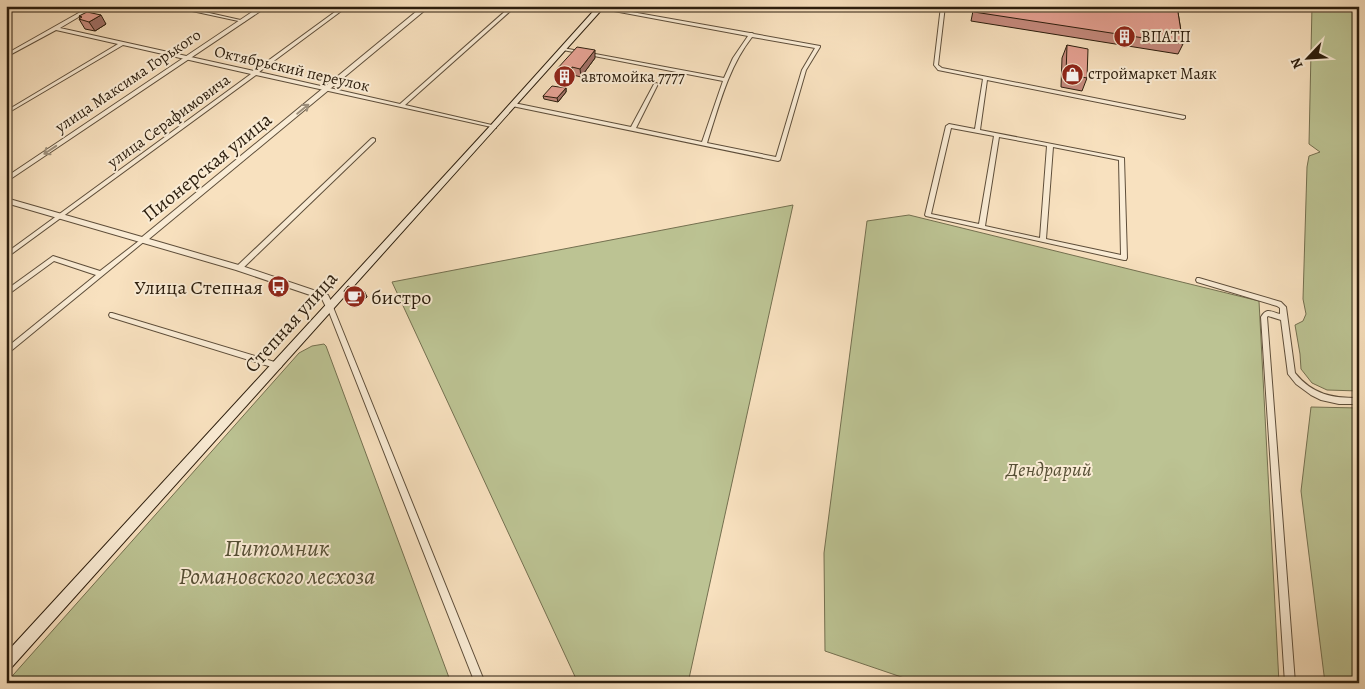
<svg xmlns="http://www.w3.org/2000/svg" width="1365" height="689" font-family="Alegreya,serif">
	<style>
		.green { fill: #bcc393; stroke: #747050 }
		.lines { fill: none; stroke-linecap: round; stroke-linejoin: round }
		.minor-casing { stroke: #5e4e3a; stroke-width: 2 }
		.tertiary-casing { stroke: #5e4e3a; stroke-width: 2 }
		.secondary-casing { stroke: #2b1d0d; stroke-width: 2 }
		.minor { fill: #faecd5; fill-rule: evenodd }
		.tertiary { fill: #faecd5; fill-rule: evenodd }
		.secondary { fill: #faecd5; fill-rule: evenodd }
		.wall { fill: #c68b7f; stroke: #2b1d0d }
		.shaded-wall { fill: #a17168; stroke: #2b1d0d }
		.building { fill: #e6a294; stroke: #2b1d0d }
		.oneway { stroke: #9d8f7b }
		.labels { text-anchor: middle; dominant-baseline: central; stroke-width: 4; stroke-linejoin: round; paint-order: stroke }
		.far-poi-label { font-size: 16px; fill: #2b1d0d; stroke: #faecd5; text-anchor: start }
		.far-street-label { font-size: 16px; fill: #2b1d0d; stroke: #faecd5 }
		.street-label { font-size: 20px; fill: #2b1d0d; stroke: #faecd5 }
		.poi-label { font-size: 20px; fill: #2b1d0d; stroke: #faecd5; text-anchor: end }
		.park-label { font-size: 20px; font-style: italic; fill: #564f35; stroke: #faecd5 }
		.near-park-label { font-size: 24px; font-style: italic; fill: #564f35; stroke: #faecd5 }
	</style>
	<rect width="100%" height="100%" fill="#f8e1bf"/>
	<filter id="stains"><feTurbulence type="fractalNoise" baseFrequency=".004" numOctaves="4"/><feColorMatrix values="0 0 0 0 .2 0 0 0 0 .09 0 0 0 0 .02 0 0 0 .5 -.17"/></filter>
	<radialGradient id="worn" r=".72"><stop offset=".6" stop-color="#630" stop-opacity="0"/><stop offset="1" stop-color="#630" stop-opacity=".3"/></radialGradient>
	<path class="green" d="M1312,6H1359V391L1327,390L1312,383L1301,369L1300,354L1295,325L1303,321L1306,314L1303,299L1307,167L1309,156L1320,152L1309,144Z
		M793,205L688,683H578L392,282Z
		M909,215L1259,301L1279,683H919L825,651L824,553L867,221Z
		M324,344L326,346L451,683H6L299,353L312,346Z
		M1311,407L1359,408V683H1325L1301,491Z"/>
	<g class="lines">
		<defs>
			<path id="minor" d="M91,6H97L60,28L254,71L343,6H348L259,72L400,104L511,6H516L405,105L496,126V128L256,75L6,258V253L251,74L123,45L6,114V111L118,44L56,30L6,57V54Z
				M169,6H178L245,21L243,22Z
				M587,6H598L750,33H752L754,34L820,46V47L806,70L780,160L778,161L512,106V104L514,103L631,127L654,84L656,83L658,84L636,128L702,142L723,81L563,50L561,49L563,48L724,78L733,58L748,36ZM752,37L815,48L802,70L776,157L707,143C719,106 728,68 752,37Z
				M941,6H945L938,65L942,68L1185,116V118L1183,119L987,80L980,130L1124,158L1127,258L1126,260H1124L926,216L925,215L946,126L949,124L975,129L983,79L938,70L934,65ZM951,128L994,136L979,224L931,214ZM999,137L1047,146L1040,238L985,226ZM1053,147L1119,160L1121,255L1046,239Z
				M373,138L375,139V141L241,270H237L236,268L237,266L371,139Z
				M144,237L147,239L146,240L6,355V348L96,275L54,261L6,296V290L53,256L100,271Z
				M1197,278H1199L1281,302L1286,307L1295,373C1313,395 1332,398 1359,398V404H1339L1321,400L1311,395L1296,384L1288,374L1281,320L1268,316L1267,317L1295,683H1285L1261,317C1267,307 1271,312 1280,314V308L1277,306L1197,282L1196,280Z
				M328,305H332L333,307L485,683H475L327,307Z
				M110,313H112L278,363L280,364L282,366L280,368L278,369L110,317L109,315Z"/>
			<path id="tertiary" d="M261,6H268L6,182V177Z
				M423,6H430L149,239L242,266L328,295L334,307L333,309H327L322,299L236,270L6,203V198L142,237Z"/>
			<path id="secondary" d="M598,6H605L11,668L6,670V653L491,125Z"/>
		</defs>
		<use href="#minor" class="minor-casing"/>
		<use href="#tertiary" class="tertiary-casing"/>
		<use href="#secondary" class="secondary-casing"/>
		<use href="#minor" class="minor"/>
		<use href="#tertiary" class="tertiary"/>
		<use href="#secondary" class="secondary"/>
	</g>
	<path class="wall" d="M974,6H1177L1183,44L1178,54L971,21Z
		M79,16L106,24L95,31L85,29L79,19L80,18Z
		M1067,45L1087,78L1082,91L1061,87L1062,58Z
		M595,58L581,77L573,75L568,80L557,78L556,70Z
		M566,88V92L558,102L544,99L543,96Z
		M344,291H364L367,297L358,306L351,304L348,298L346,297Z"/>
	<path class="shaded-wall" d="M101,15L106,24L95,31L89,22Z
		M595,50V58L581,77L580,69Z
		M572,67L573,75L568,80L567,72Z
		M566,88V92L558,102L557,98Z
		M364,291L367,297L358,306L355,301Z"/>
	<path class="building" d="M975,6H1177L1183,44L974,12Z
		M87,12L101,15L89,22L79,19L82,17L79,16Z
		M1067,45L1088,49L1087,78L1066,74Z
		M577,47L595,50L580,69L572,67L567,72L556,70Z
		M552,86L566,88L557,98L543,96Z
		M348,286L364,291L355,301L348,298L351,294L344,291Z"/>
	<defs><path id="oneway-shaft" d="M-6 0H5M1.5-3L5.5 0L1.5 3" fill="none" stroke-width="1.6" stroke-linecap="round" stroke-linejoin="round" transform="scale(1.25)"/></defs>
	<g class="oneway">
		<use href="#oneway-shaft" transform="translate(303 109) rotate(-39)"/>
		<use href="#oneway-shaft" transform="translate(50 150) rotate(146)"/>
	</g>
	<defs>
		<symbol id="building-disc" viewBox="-11 -11 22 22"><circle r="9.5" fill="#8f2418" stroke="#faecd5"/><path d="M-4-6H4V6H1V3H-1V6H-4ZM-2.5-4.3h1.7v1.8h-1.7ZM.8-4.3h1.7v1.8H.8ZM-2.5-1h1.7V.8h-1.7ZM.8-1h1.7V.8H.8Z" fill="#fff"/></symbol>
		<symbol id="shop-disc" viewBox="-11 -11 22 22"><circle r="9.5" fill="#8f2418" stroke="#faecd5"/><path d="M-5-2.5h2.3a2.7 3.5 0 0 1 5.4 0H5L5.5 6h-11ZM-1.5-2.5h3a1.5 2.3 0 0 0-3 0Z" fill="#fff"/></symbol>
		<symbol id="bus-disc" viewBox="-11 -11 22 22"><circle r="9.5" fill="#8f2418" stroke="#faecd5"/><path d="M-5-6H5V4H4V6H2V4H-2V6H-4V4H-5ZM-3.5-4V0h7V-4ZM-3.5 1.2v1.5H-2V1.2ZM2 1.2v1.5H3.5V1.2Z" fill="#fff"/></symbol>
		<symbol id="cafe-disc" viewBox="-11 -11 22 22"><circle r="9.5" fill="#8f2418" stroke="#faecd5"/><path d="M-5.5-4.5H6V0H3Q3 3.5 0 3.5H-2.5Q-5.5 3.5-5.5 0ZM3-3.2v2h1.7v-2ZM-6 4.5H4V6H-6Z" fill="#fff"/></symbol>
	</defs>
	<g fill-rule="evenodd">
		<use href="#building-disc" x="1112" y="24" width="25" height="25"/>
		<use href="#shop-disc" x="1060" y="62" width="25" height="25"/>
		<use href="#building-disc" x="552" y="64" width="25" height="25"/>
		<use href="#bus-disc" x="266" y="274" width="25" height="25"/>
		<use href="#cafe-disc" x="342" y="284" width="25" height="25"/>
	</g>
	<g class="labels">
		<g class="far-poi-label">
			<text x="1141" y="37">ВПАТП</text>
			<text x="1088" y="74">строймаркет Маяк</text>
			<text x="581" y="77">автомойка 7777</text>
		</g>
		<g class="far-street-label">
			<text transform="translate(292 69) rotate(13)">Октябрьский переулок</text>
			<text transform="translate(128 81) rotate(-34)">улица Максима Горького</text>
			<text transform="translate(169 121) rotate(-36)">улица Серафимовича</text>
		</g>
		<g class="street-label">
			<text transform="translate(207 167) rotate(-39)">Пионерская улица</text>
			<text transform="translate(291 322) rotate(-48)">Степная улица</text>
		</g>
		<g class="poi-label">
			<text x="263" y="287">Улица Степная</text>
			<text x="371" y="297" text-anchor="start">бистро</text>
		</g>
		<g class="park-label">
			<text x="1049" y="469">Дендрарий</text>
		</g>
		<g class="near-park-label">
			<text x="277" y="548">Питомник<tspan x="277" dy="28">Романовского лесхоза</tspan></text>
		</g>
	</g>
	<rect width="1365" height="689" fill="none" stroke="#f8e1bf" stroke-width="25"/>
	<rect x="8" y="8" width="1350" height="674" fill="none" stroke="#2b1d0d" stroke-width="2.5"/>
	<rect x="12" y="12" width="1340" height="664" fill="none" stroke="#2b1d0d"/>
	<g transform="translate(1308 58) rotate(245)" stroke="#faecd5" stroke-width="4" paint-order="stroke">
	<path d="M0-4L9 19L0 12L-9 19Z" fill="#2b1d0d"/>
	<text y="-8" font-size="14" font-weight="bold" text-anchor="middle" fill="#2b1d0d">N</text>
	</g>
	<rect width="100%" height="100%" filter="url(#stains)"/>
	<rect width="100%" height="100%" fill="url(#worn)"/>
</svg>
